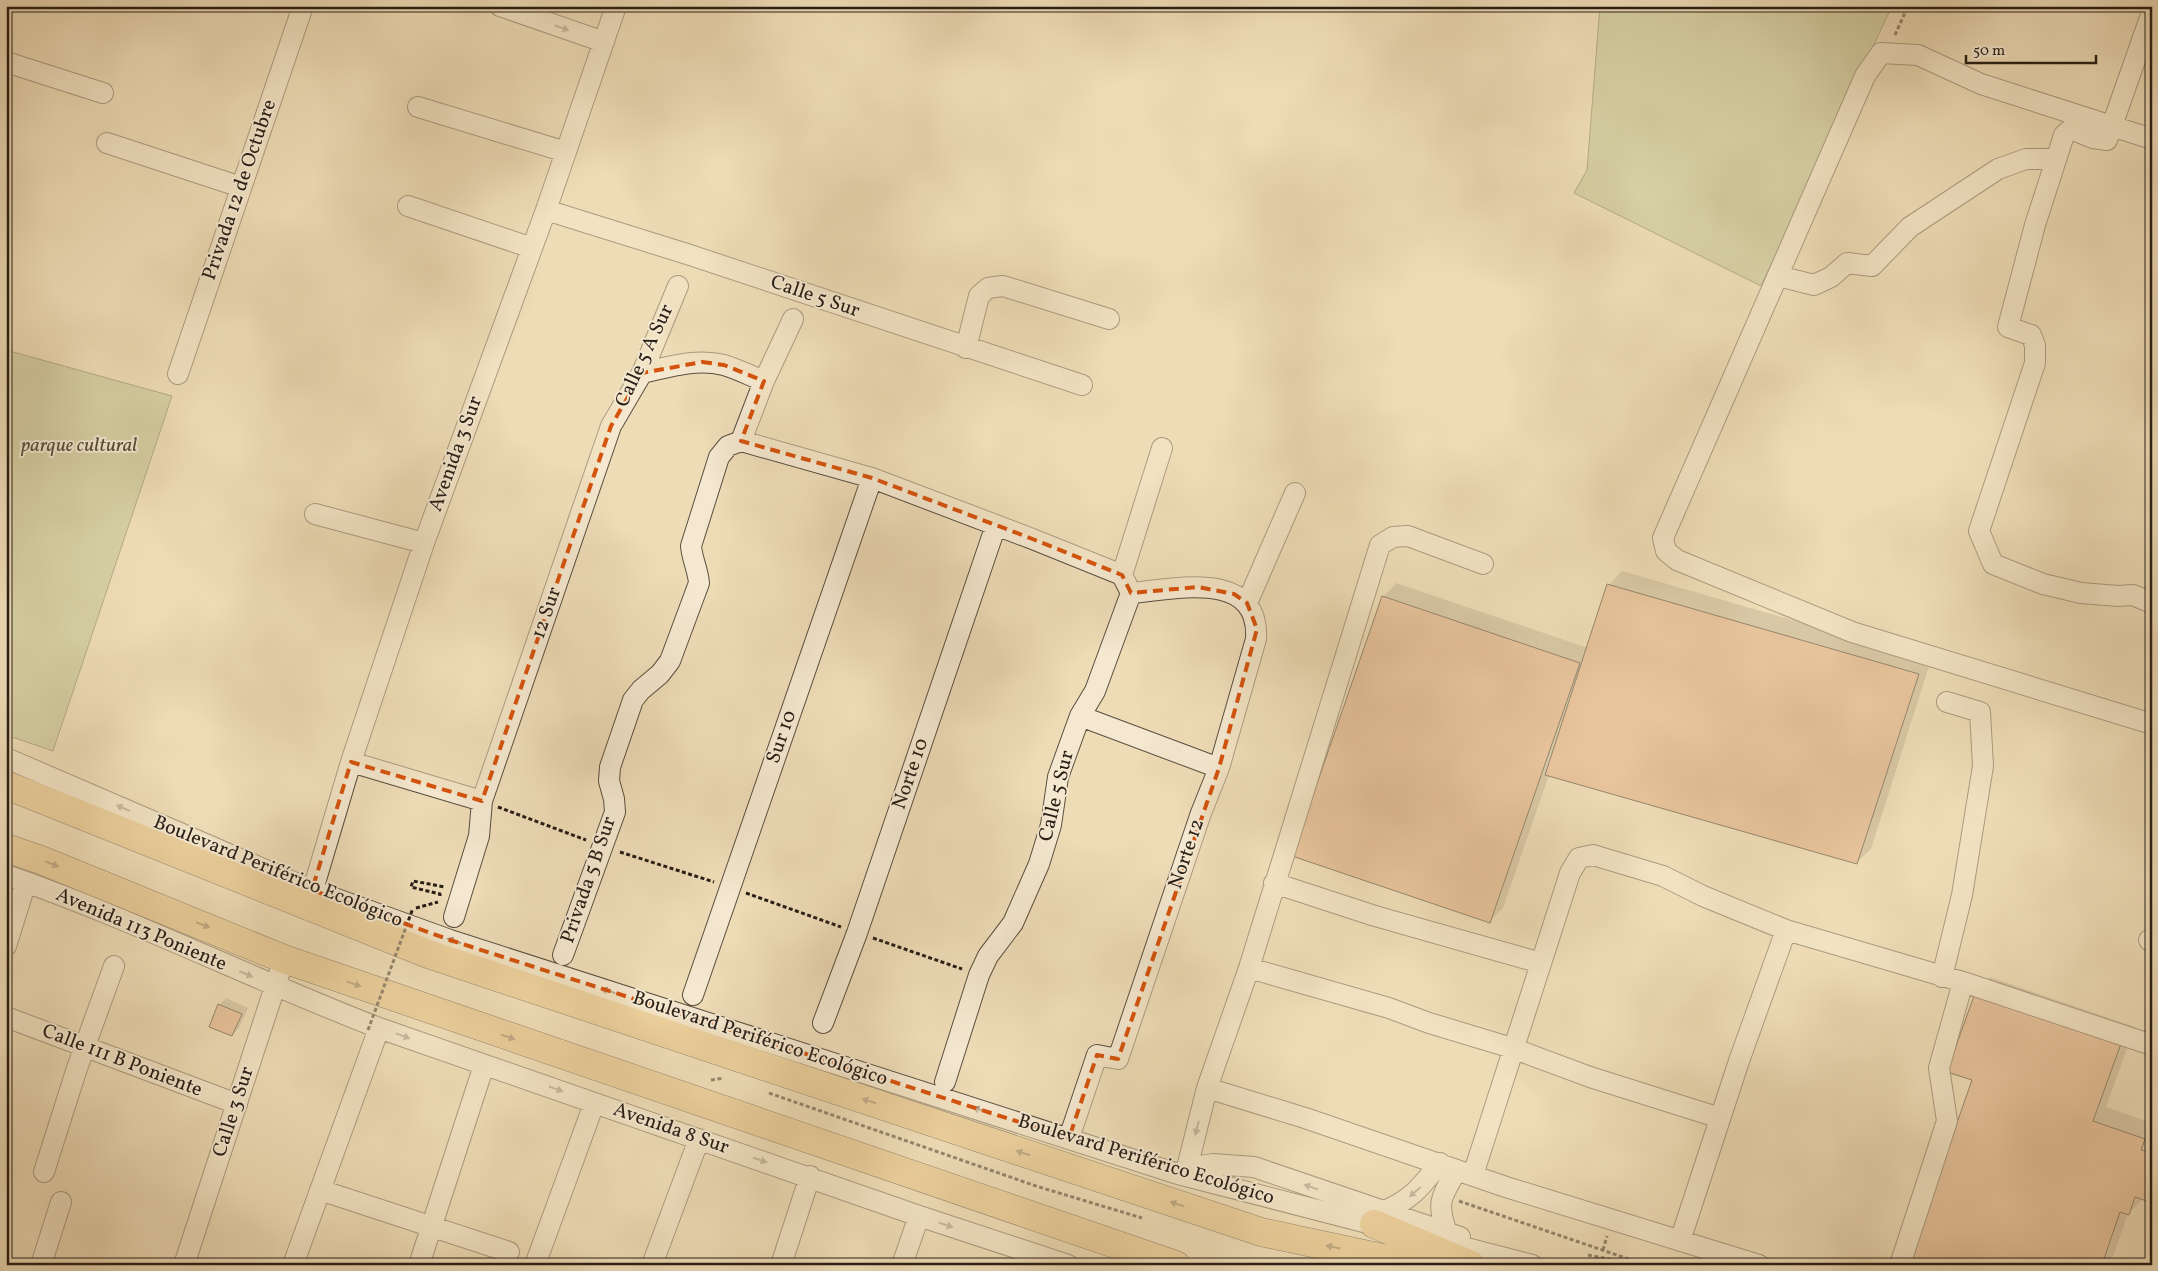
<svg xmlns="http://www.w3.org/2000/svg" width="2158" height="1271" font-family="Vollkorn,serif">
	<style>
		.green { fill: #b8c08f; stroke: #706f52 }
		.shadow { fill: #0003 }
		.building { fill: #e1a67c; stroke: #281e16 }
		.lines { fill: none; stroke-linecap: round; stroke-linejoin: round }
		.minor-casing { stroke: #5a4e3e; stroke-width: 22 }
		.highway-casing { stroke: #281e16; stroke-width: 29 }
		.path { stroke: #281e16; stroke-width: 3; stroke-dasharray: 4 2.5; stroke-linecap: butt }
		.minor { stroke: #f4e8d0; stroke-width: 20 }
		.highway { stroke: #e7be7c; stroke-width: 28 }
		.path-bridge { stroke: #281e16; stroke-width: 3; stroke-dasharray: 4 2.5; stroke-linecap: butt }
		.oneway { fill: #988d7c }
		.oneway2 { fill: #886e49 }
		.marked { fill: none; stroke: #d5530d; stroke-width: 4; stroke-dasharray: 10 6; stroke-linejoin: round }
		.labels { text-anchor: middle; dominant-baseline: central; stroke-width: 4; stroke-linejoin: round; paint-order: stroke }
		.street-label { font-size: 20px; fill: #281e16; stroke: #f4e8d0 }
		.park-label { font-size: 20px; font-style: italic; fill: #534f3a; stroke: #f4e8d0 }
	</style>
	<rect width="100%" height="100%" fill="#eedcb7"/>
	<filter id="stains"><feTurbulence type="fractalNoise" baseFrequency=".004" numOctaves="4"/><feColorMatrix values="0 0 0 0 .2 0 0 0 0 .09 0 0 0 0 .02 0 0 0 .5 -.17"/></filter>
	<radialGradient id="worn" r=".72"><stop offset=".6" stop-color="#630" stop-opacity="0"/><stop offset="1" stop-color="#630" stop-opacity=".3"/></radialGradient>
	<path class="green" d="M1600,6H1892L1761,286L1574,193L1587,170Z
		M6,350L172,396L53,751L6,735Z"/>
	<path class="shadow" d="M1622,571L1931,660L1871,849L1857,862L1549,775L1503,908L1489,922L1383,597L1396,583L1588,648L1609,585Z
		M1990,977L2135,1027L2106,1107L2152,1123V1202L2143,1199L2128,1214L2110,1265H1908L1974,1079L1977,991Z
		M226,998L248,1008L239,1028L232,1035L219,1005Z"/>
	<path class="building" d="M1607,584L1919,674L1857,864L1545,775Z
		M1382,596L1580,663L1490,923L1292,856Z
		M1976,990L2122,1041L2093,1121L2145,1139L2141,1150L2152,1153V1203L2135,1197L2129,1215L2120,1212L2102,1265H1907L1972,1080L1947,1072Z
		M218,1004L242,1014L232,1036L209,1027Z"/>
	<g class="lines">
		<defs>
			<path id="minor" d="M500,6L604,42
				M2152,12L2107,140L2093,138L2071,129L2064,135L2035,225L2008,327L2031,335L2035,345V363L1979,531L1993,564L2043,584L2081,593L2118,596L2133,595L2152,603
				M6,62L103,93
				M418,107L566,152
				M2152,139L1981,84L1918,55L1881,53L1865,76L1663,538L1666,551L1677,560L1852,632L2152,724
				M107,143L241,187
				M408,206L532,248
				M546,210L687,254L1082,385
				M1778,276L1814,285L1831,277L1847,263L1872,266L1910,227L1998,169L2026,159H2056
				M966,348L979,296L988,288L1003,286L1109,319
				M642,373C669,367 696,358 724,365C737,369 751,376 764,381
				M178,374L303,6
				M741,441L872,478L1030,538L1122,575
				M315,514L424,543
				M1247,603L1295,493
				M1080,716L1219,768
				M6,758L312,890L450,940L1178,1174L1387,1228
				M351,762L482,801
				M6,875C133,919 254,980 379,1028L919,1216L1068,1265
				M1274,883L1375,916L1541,963
				M309,903L351,762L424,543L546,210L616,6
				M454,917L479,836L482,801L611,426L642,373L678,286
				M2149,940L2152,941
				M6,946L26,882
				M563,955L615,812L614,799L609,781L610,767L633,700L641,690L660,674L670,661L699,583C698,570 692,559 691,546L719,457L728,446L741,441L764,381L793,319
				M1249,968L1389,1008L1429,1023L1512,1048L1590,1077L1720,1118
				M1942,977L1962,895L1983,766L1980,712L1947,702
				M693,995L872,478
				M6,1017L237,1104
				M823,1023L857,933L996,525
				M945,1082L979,975L988,956L1013,923L1039,864L1051,825L1058,777L1080,716L1095,691L1131,593L1122,575L1162,448
				M1207,1088L1305,1118L1506,1187L1759,1265
				M1069,1138L1097,1055L1118,1059L1201,813L1219,768L1256,639C1260,569 1175,589 1131,593
				M1187,1168L1207,1088L1249,968L1380,545L1393,537L1408,536L1483,564
				M44,1172L77,1068L114,966
				M1178,1174L1187,1168L1213,1164L1254,1167L1460,1237
				M1473,1175L1570,873L1579,858L1593,855L1663,876L1703,896L1786,930L1963,982L2152,1045
				M320,1190L509,1252
				M1382,1212C1411,1200 1421,1187 1440,1163
				M1447,1233C1436,1202 1441,1197 1457,1170
				M1439,1241L1532,1265
				M1680,1241L1739,1061L1786,930
				M41,1265L61,1202
				M184,1265L284,959
				M293,1265L379,1028
				M419,1265L484,1065
				M535,1265L591,1112
				M652,1265L699,1139
				M781,1265L810,1176
				M902,1265L919,1216
				M1900,1265L1947,1121L1939,1068L1963,982"/>
			<path id="highway" d="M6,785L428,954L1261,1232L1415,1265
				M6,848L41,860L284,959L1176,1265
				M1374,1224L1471,1265"/>
		</defs>
		<use href="#minor" class="minor-casing"/>
		<use href="#highway" class="highway-casing"/>
		<path class="path" d="M1895,35L1908,6
			M498,807L586,840
			M620,852L714,882
			M746,893L841,927
			M440,896V894L411,887L413,881L445,887
			M416,908L438,902
			M873,938L962,969
			M711,1080L724,1078
			M769,1093L1036,1186L1142,1218
			M1459,1201L1646,1265
			M1603,1250L1607,1236
			M1588,1255L1640,1265
			M1598,1259L1616,1265"/>
		<use href="#minor" class="minor"/>
		<use href="#highway" class="highway"/>
		<path class="path-bridge" d="M368,1030L413,908"/>
	</g>
	<defs><path id="oneway-solid" d="M-6-.8H1V-3.2L6.5 0L1 3.2V.8H-6Z" transform="scale(1.25)"/></defs>
	<g class="oneway">
		<use href="#oneway-solid" transform="translate(562 28) rotate(19)"/>
		<use href="#oneway-solid" transform="translate(123 808) rotate(-157)"/>
		<use href="#oneway-solid" transform="translate(454 941) rotate(-162)"/>
		<use href="#oneway-solid" transform="translate(246 974) rotate(23)"/>
		<use href="#oneway-solid" transform="translate(608 991) rotate(-162)"/>
		<use href="#oneway-solid" transform="translate(403 1036) rotate(20)"/>
		<use href="#oneway-solid" transform="translate(556 1089) rotate(19)"/>
		<use href="#oneway-solid" transform="translate(980 1110) rotate(-162)"/>
		<use href="#oneway-solid" transform="translate(1197 1128) rotate(104)"/>
		<use href="#oneway-solid" transform="translate(760 1160) rotate(19)"/>
		<use href="#oneway-solid" transform="translate(1311 1187) rotate(-161)"/>
		<use href="#oneway-solid" transform="translate(1415 1192) rotate(139)"/>
		<use href="#oneway-solid" transform="translate(946 1225) rotate(18)"/>
	</g>
	<g class="oneway2">
		<use href="#oneway-solid" transform="translate(52 864) rotate(22)"/>
		<use href="#oneway-solid" transform="translate(203 925) rotate(22)"/>
		<use href="#oneway-solid" transform="translate(354 984) rotate(19)"/>
		<use href="#oneway-solid" transform="translate(508 1037) rotate(19)"/>
		<use href="#oneway-solid" transform="translate(869 1101) rotate(-162)"/>
		<use href="#oneway-solid" transform="translate(1023 1153) rotate(-162)"/>
		<use href="#oneway-solid" transform="translate(1177 1204) rotate(-162)"/>
		<use href="#oneway-solid" transform="translate(1333 1247) rotate(-168)"/>
	</g>
	<path d="M0 0H2158V1271H0ZM702,362L724,365L764,381L741,441L872,478L1030,538L1122,575L1131,593L1198,587L1234,594L1247,603L1257,629L1219,768L1118,1059L1097,1055L1069,1138L450,940L312,890L351,762L482,801L611,426L642,373Z" fill="#eedcb7" fill-opacity=".55" fill-rule="evenodd"/>
	<path class="marked" d="M702,362L724,365L764,381L741,441L872,478L1030,538L1122,575L1131,593L1198,587L1234,594L1247,603L1257,629L1219,768L1118,1059L1097,1055L1069,1138L450,940L312,890L351,762L482,801L611,426L642,373Z"/>
	<g class="labels">
		<g class="street-label">
			<text transform="translate(240 190) rotate(-71)">Privada 12 de Octubre</text>
			<text transform="translate(815 297) rotate(19)">Calle 5 Sur</text>
			<text transform="translate(645 356) rotate(-65)">Calle 5 A Sur</text>
			<text transform="translate(456 454) rotate(-70)">Avenida 3 Sur</text>
			<text transform="translate(547 613) rotate(-71)">12 Sur</text>
			<text transform="translate(782 737) rotate(-71)">Sur 10</text>
			<text transform="translate(911 774) rotate(-71)">Norte 10</text>
			<text transform="translate(1057 796) rotate(-76)">Calle 5 Sur</text>
			<text transform="translate(1187 854) rotate(-71)">Norte 12</text>
			<text transform="translate(278 872) rotate(22)">Boulevard Periférico Ecológico</text>
			<text transform="translate(589 880) rotate(-71)">Privada 5 B Sur</text>
			<text transform="translate(141 930) rotate(23)">Avenida 113 Poniente</text>
			<text transform="translate(760 1039) rotate(18)">Boulevard Periférico Ecológico</text>
			<text transform="translate(122 1061) rotate(21)">Calle 111 B Poniente</text>
			<text transform="translate(234 1112) rotate(-72)">Calle 3 Sur</text>
			<text transform="translate(671 1129) rotate(19)">Avenida 8 Sur</text>
			<text transform="translate(1146 1160) rotate(17)">Boulevard Periférico Ecológico</text>
		</g>
		<g class="park-label">
			<text x="79" y="446">parque cultural</text>
		</g>
	</g>
	<rect width="2158" height="1271" fill="none" stroke="#eedcb7" stroke-width="25"/>
	<rect x="8" y="8" width="2143" height="1256" fill="none" stroke="#281e16" stroke-width="2.5"/>
	<rect x="12" y="12" width="2133" height="1246" fill="none" stroke="#281e16"/>
	<path d="M1966 55v8h130v-8" fill="none" stroke="#281e16" stroke-width="2.5"/>
	<text x="1973" y="55" font-size="15" fill="#281e16" stroke="#f4e8d0" stroke-width="4" paint-order="stroke">50 m</text>
	<rect width="100%" height="100%" filter="url(#stains)"/>
	<rect width="100%" height="100%" fill="url(#worn)"/>
</svg>
